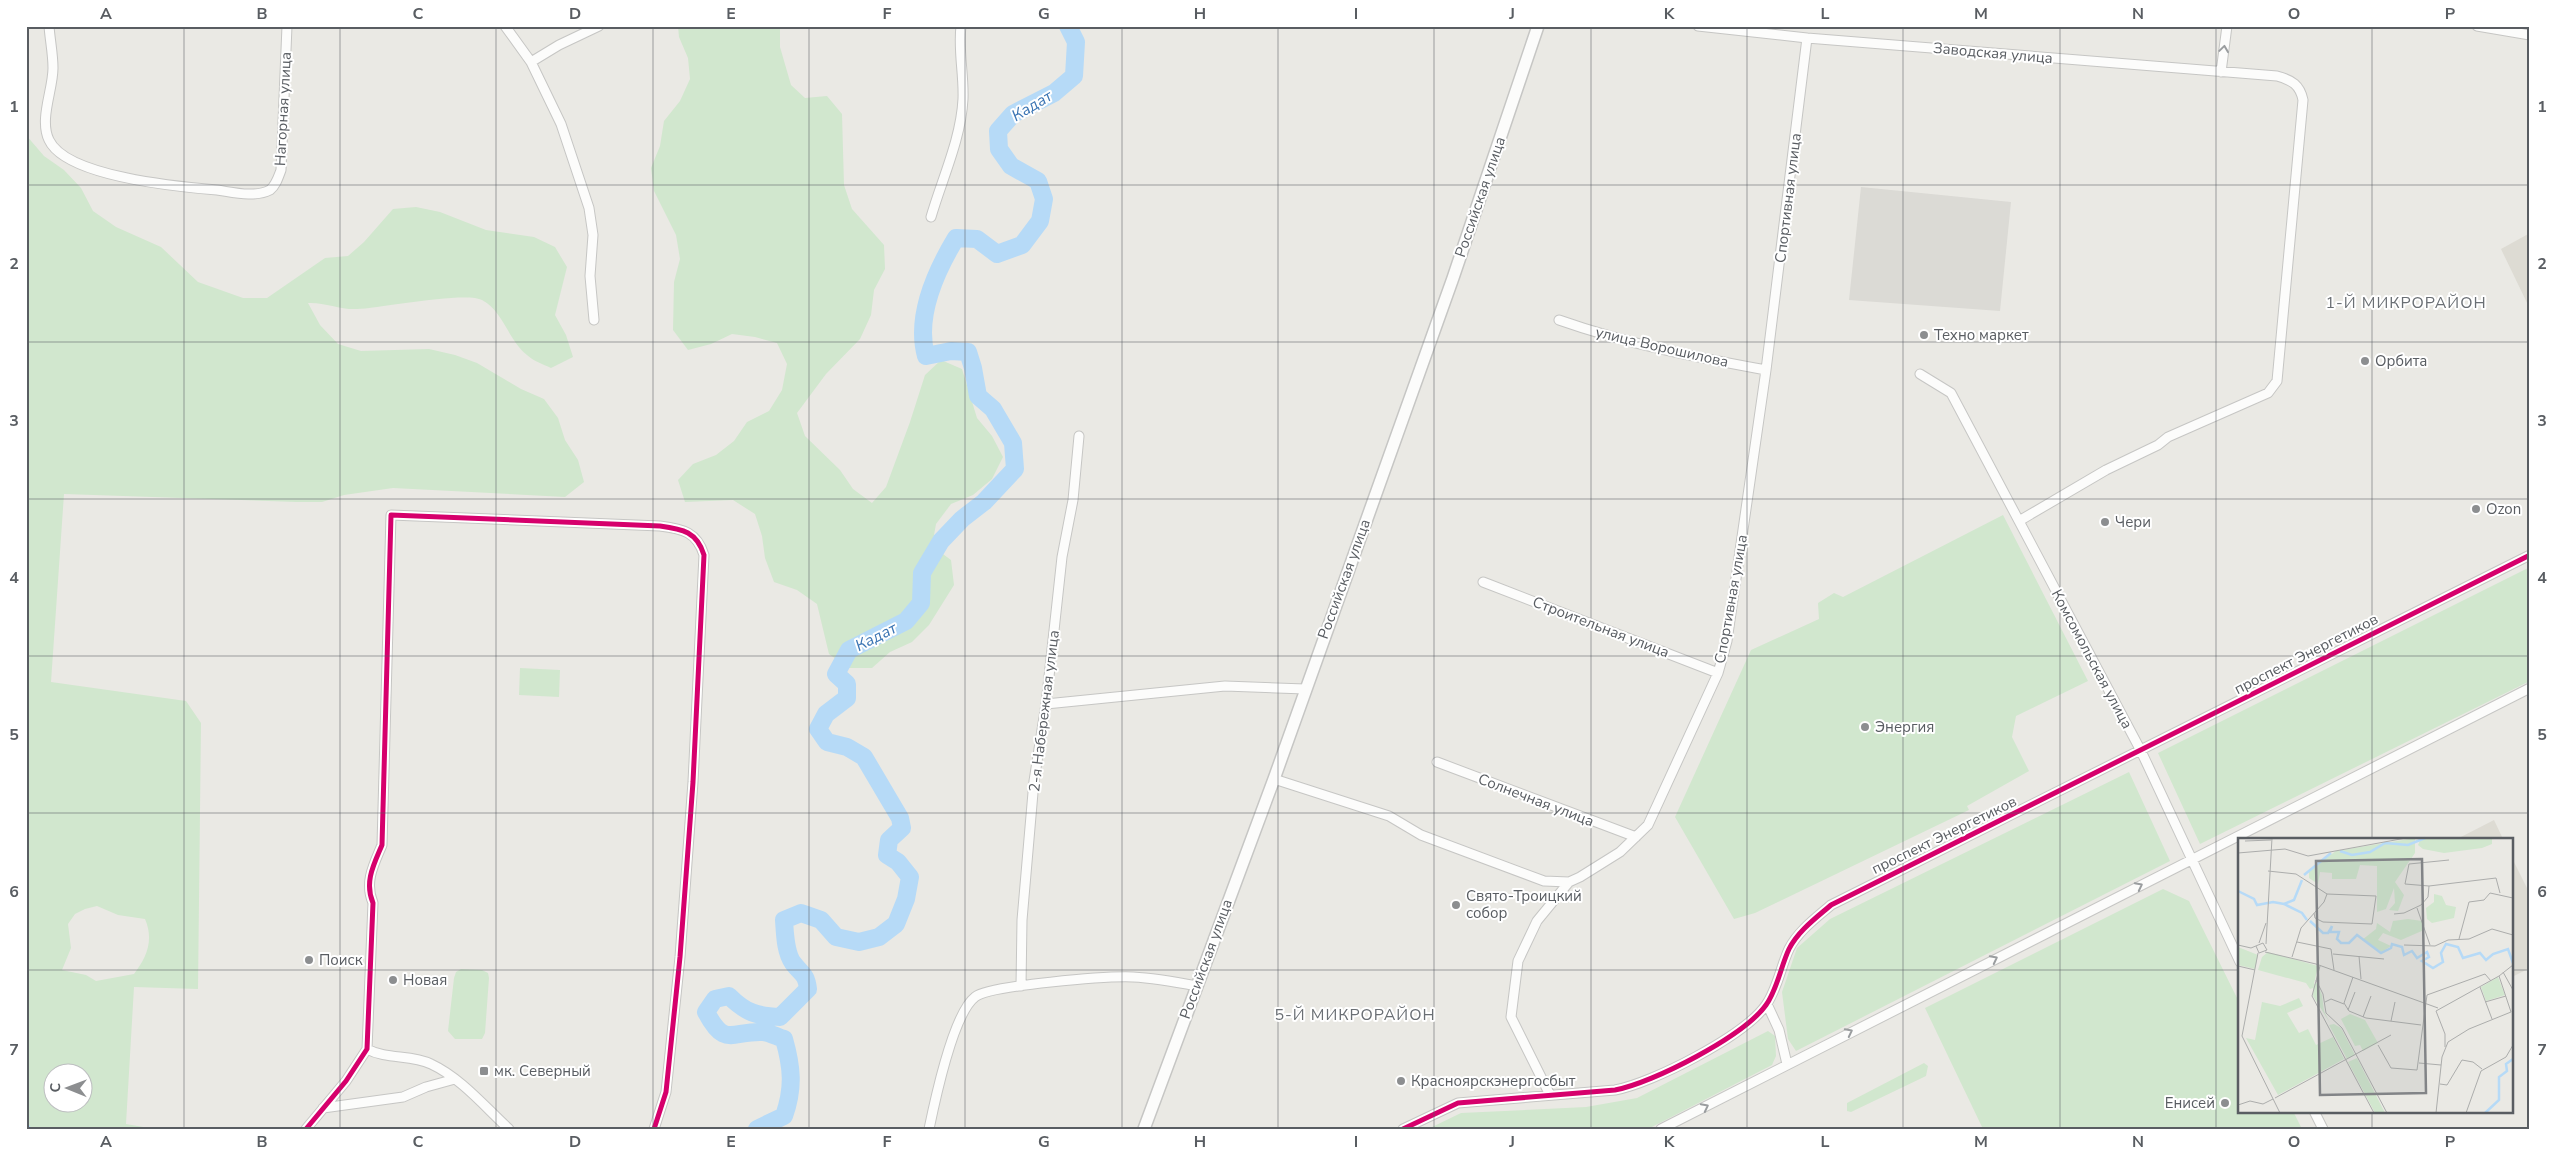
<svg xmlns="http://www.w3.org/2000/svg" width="2556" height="1155" font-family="'Nunito Sans',sans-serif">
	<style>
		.industrial { fill: #dbdad5 }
		.education { fill: #dddbd3 }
		.green { fill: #d1e7ce; fill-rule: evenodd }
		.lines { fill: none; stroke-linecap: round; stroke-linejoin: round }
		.stream { stroke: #b6daf7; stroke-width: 3 }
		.river { stroke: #b6daf7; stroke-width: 18 }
		.minor-casing { stroke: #c6c6c4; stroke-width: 11 }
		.tertiary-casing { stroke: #c6c6c4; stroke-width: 14 }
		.minor { stroke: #fcfcfb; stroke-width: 9 }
		.tertiary { stroke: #fcfcfb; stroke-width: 11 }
		.cycleway-casing { stroke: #fff; stroke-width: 8 }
		.cycleway { stroke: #d6006c; stroke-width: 5 }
		.oneway { stroke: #9a9d9f }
		.grid { fill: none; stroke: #595d62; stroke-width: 1; stroke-opacity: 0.55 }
		.poi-dot { fill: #8c8e90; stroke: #fff; stroke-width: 2 }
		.labels { text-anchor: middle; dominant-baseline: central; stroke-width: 4; stroke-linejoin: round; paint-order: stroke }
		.street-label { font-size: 15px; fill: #595d62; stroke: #fff }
		.poi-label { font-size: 15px; fill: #595d62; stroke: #fff; text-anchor: start }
		.water-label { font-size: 16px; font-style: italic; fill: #3a74b3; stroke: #fff }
		.neighbourhood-label { font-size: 16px; letter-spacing: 1px; fill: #6a6f74; stroke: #fff }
		.inset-river { fill: none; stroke: #b6daf7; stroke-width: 2.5 }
		.inset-road { fill: none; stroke: #acadac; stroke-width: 1 }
		.view { fill: #828487; fill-opacity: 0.15; stroke: #828487; stroke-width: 2.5 }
		.inset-edge { fill: none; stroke: #595d62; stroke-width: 2.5 }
		.neatline { fill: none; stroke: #595d62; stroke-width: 2 }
		.grid-label { font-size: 16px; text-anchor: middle; font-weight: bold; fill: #595d62 }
	</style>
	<rect width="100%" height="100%" fill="#eae9e4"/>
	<path class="industrial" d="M1861,187L2011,202L2000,311L1849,300Z"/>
	<path class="education" d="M2530,233V309L2501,249Z
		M2494,820L2503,839H2457Z
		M2512,858L2530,894V968L2512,977Z"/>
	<path class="green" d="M678,26H780V47L791,85L805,98L827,96L842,114L844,185L852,209L884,245L885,269L874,290L871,315L860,339L826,374L797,413L805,436L840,470L853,489L872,503L886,487L910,422L925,375L941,360L962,369L977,418L992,436L1003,457L992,479L973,495L951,504L936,524L932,546L951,560L954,585L929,625L912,642L890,652L872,668H848L829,654L817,604L797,590L774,582L765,558L762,536L755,514L733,500L685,502L678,480L693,464L716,455L734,441L747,422L769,411L782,390L787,364L777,343L755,337L732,334L711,344L688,350L673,330L674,282L680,259L676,235L654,191L651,168L660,146L664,121L680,101L690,79L688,58L679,37Z
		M26,135L44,156L64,170L81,188L93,211L116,227L161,247L198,282L243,298H267L325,258L348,256L364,242L393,209L416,207L440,212L486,230L534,237L555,247L567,267L555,315L566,335L573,357L551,368C543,364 533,361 527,355C508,340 504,312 482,300C466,291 380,308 357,309C341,310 324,302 308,303L320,325L338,344L361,351L429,349L455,355L477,363L521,389L544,399L558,418L565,440L578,460L584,482L565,497L393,488L344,495L322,502H296L64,494L51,682L186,701L201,723L198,989L134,987L126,1124L155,1129H26ZM97,906L118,915L145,919C154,940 147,957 134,974L96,981L86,975L62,970L71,948L68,924L75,914L85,909ZM52,1072H82V1102H52Z
		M2003,515L2088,681L2016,716L2012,737L2029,771L1967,806L1969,810L1755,913L1734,919L1675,817L1751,650L1819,619L1818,603L1834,593L1843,597Z
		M2530,567V681L2200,844L2158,753Z
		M520,668L560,670L559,697L519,695Z
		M2129,772L2170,861L1796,1051L1788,1039L1782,992L1797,948L1830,919Z
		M2163,889L2189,901L2240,1004V1111H2293L2302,1129H1983L1925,1008Z
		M461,969L482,970L488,973L489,978L485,1033L482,1039H455L448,1031L454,978L456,972Z
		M1768,1031L1775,1036L1776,1056L1772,1065L1648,1129H1428L1461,1113L1586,1107L1637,1098Z
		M1924,1063L1928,1066L1926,1076L1851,1112L1847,1111V1103Z"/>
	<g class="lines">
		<path class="stream" d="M26,1123L30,1129"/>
		<path class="river" d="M757,1129L784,1116C794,1088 792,1067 784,1039C777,1037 769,1032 762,1032C731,1031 725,1048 706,1012L715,999L729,996C746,1013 757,1016 780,1017L808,989C806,973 802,975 793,963C785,952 785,933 784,920L801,913L821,920L836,937L859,942L879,937L896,924L906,899L910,877L898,862L887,855L889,840L902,828L900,818L864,757L847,747L827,742L818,729L826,714L847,698V684L836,674L849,650L906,621L921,603L922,573L941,541L962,519L984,502L1015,469L1013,443L993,409L978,396L973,368L968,352L951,351L926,356C915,316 936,271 956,238L977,239L997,254L1022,245L1040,221L1044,199L1038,181L1011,166L999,149L998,131L1013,114L1054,93L1074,76L1076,42L1068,26"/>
		<defs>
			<path id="minor" d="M49,26C50,40 53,54 53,68C53,90 39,119 49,140C66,177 180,187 217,190C232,192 255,198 270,190C276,185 278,178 281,170L287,26
				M505,26L531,62L561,124L589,208L593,235L590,276L594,320
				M1698,26L1807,38L2277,76C2292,80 2300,85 2303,100L2277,381L2268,393L2168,437L2158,445L2106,470L2019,521
				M2477,26L2530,35
				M531,62L559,45L599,26
				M2221,72L2227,26
				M931,217C942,179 961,139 963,99C964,74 958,51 961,26
				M1559,320C1627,344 1695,357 1766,370
				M1920,374L1951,393L2141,751L2240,962
				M1483,582L1718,673
				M1046,704L1225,686L1305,689
				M1437,762L1636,837
				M1274,779L1389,816L1421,835L1544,881L1569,882L1580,877L1620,852L1648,825L1718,673L1727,641L1766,370L1807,38
				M1021,986L1022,920L1034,781L1046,704L1062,557L1073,500L1079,436
				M1767,1004L1779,1030L1787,1064
				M367,1049C387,1060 411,1054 431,1064C461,1078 485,1107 509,1129
				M1550,1095L1511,1017L1518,961L1537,921L1569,882
				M323,1108L403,1097L426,1087L455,1079
				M2314,1111L2323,1129
				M306,1129L346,1081L367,1049L373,903C364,882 374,864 382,845L391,515L660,526C683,529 697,532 704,555L693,782L680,957L666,1092L654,1129
				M929,1129C935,1100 953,1014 975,997C990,985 1109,976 1133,977C1154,978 1176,982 1197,986
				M1403,1129L1458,1103L1615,1090C1653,1083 1744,1036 1766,1005C1777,990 1781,966 1789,949C1798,931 1816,918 1831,905L2530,555
				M1661,1129L2530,688"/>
			<path id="tertiary" d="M1144,1129L1274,779L1453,278L1538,26"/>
		</defs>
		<use href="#minor" class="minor-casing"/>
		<use href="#tertiary" class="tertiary-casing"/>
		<use href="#minor" class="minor"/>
		<use href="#tertiary" class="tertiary"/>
		<defs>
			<path id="cycleway" d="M306,1129L346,1081L367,1049L373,903C364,882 374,864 382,845L391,515L660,526C683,529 697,532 704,555L693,782L680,957L666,1092L654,1129
				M1403,1129L1458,1103L1615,1090C1653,1083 1744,1036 1766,1005C1777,990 1781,966 1789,949C1798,931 1816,918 1831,905L2530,555"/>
		</defs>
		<use href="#cycleway" class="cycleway-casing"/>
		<use href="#cycleway" class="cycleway"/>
	</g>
	<defs><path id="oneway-chevron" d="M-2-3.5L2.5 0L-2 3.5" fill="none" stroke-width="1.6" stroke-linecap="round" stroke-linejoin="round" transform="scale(1.25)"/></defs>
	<g class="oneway">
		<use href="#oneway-chevron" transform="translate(2224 49) rotate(-82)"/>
		<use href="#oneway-chevron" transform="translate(2139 886) rotate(-27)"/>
		<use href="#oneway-chevron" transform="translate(1994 959) rotate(-27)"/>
		<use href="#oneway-chevron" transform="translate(1849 1032) rotate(-27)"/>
		<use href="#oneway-chevron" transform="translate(1705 1107) rotate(-27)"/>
	</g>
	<path class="grid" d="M184,26V1129M340,26V1129M496,26V1129M653,26V1129M809,26V1129M965,26V1129M1122,26V1129M1278,26V1129M1434,26V1129M1591,26V1129M1747,26V1129M1903,26V1129M2060,26V1129M2216,26V1129M2372,26V839M26,185H2530M26,342H2530M26,499H2530M26,656H2530M26,813H2530M26,970H2240M2512,970H2530M2372,1111V1129"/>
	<g class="poi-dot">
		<circle cx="1924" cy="335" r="5"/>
		<circle cx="2365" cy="361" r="5"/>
		<circle cx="2476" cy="509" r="5"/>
		<circle cx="2105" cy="522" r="5"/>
		<circle cx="1865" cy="727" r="5"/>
		<circle cx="1456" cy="905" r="5"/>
		<circle cx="309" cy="960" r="5"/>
		<circle cx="393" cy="980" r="5"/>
		<rect x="479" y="1066" width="10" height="10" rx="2.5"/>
		<circle cx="1401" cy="1081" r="5"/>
		<circle cx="2225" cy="1103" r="5"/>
	</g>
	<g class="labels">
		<g class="street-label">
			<text transform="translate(1993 53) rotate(5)">Заводская улица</text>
			<text transform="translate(283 109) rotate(-87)">Нагорная улица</text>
			<text transform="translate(1480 197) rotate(-71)">Российская улица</text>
			<text transform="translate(1788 198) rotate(-83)">Спортивная улица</text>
			<text transform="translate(1662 347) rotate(13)">улица Ворошилова</text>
			<text transform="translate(1344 579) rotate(-70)">Российская улица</text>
			<text transform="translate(1731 599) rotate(-80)">Спортивная улица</text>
			<text transform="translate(1601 627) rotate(21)">Строительная улица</text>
			<text transform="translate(2306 654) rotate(-27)">проспект Энергетиков</text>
			<text transform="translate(2092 659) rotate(62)">Комсомольская улица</text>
			<text transform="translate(1044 711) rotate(-83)">2-я Набережная улица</text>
			<text transform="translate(1536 800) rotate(21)">Солнечная улица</text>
			<text transform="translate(1944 835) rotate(-26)">проспект Энергетиков</text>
			<text transform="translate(1206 959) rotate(-70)">Российская улица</text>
		</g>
		<g class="poi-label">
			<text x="1934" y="335">Техно маркет</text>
			<text x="2375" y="361">Орбита</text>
			<text x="2486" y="509">Ozon</text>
			<text x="2115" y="522">Чери</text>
			<text x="1875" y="727">Энергия</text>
			<text x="1466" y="896">Свято-Троицкий<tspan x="1466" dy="17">собор</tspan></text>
			<text x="319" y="960">Поиск</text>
			<text x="403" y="980">Новая</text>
			<text x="494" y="1071">мк. Северный</text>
			<text x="1411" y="1081">Красноярскэнергосбыт</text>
			<text x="2215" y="1103" text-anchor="end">Енисей</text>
		</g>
		<g class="water-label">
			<text transform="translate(1032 106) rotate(-31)">Кадат</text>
			<text transform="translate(876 637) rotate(-27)">Кадат</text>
		</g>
		<g class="neighbourhood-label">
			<text x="2406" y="303">1-Й МИКРОРАЙОН</text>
			<text x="1355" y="1015">5-Й МИКРОРАЙОН</text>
		</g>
	</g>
	<g transform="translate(2238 838)">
		<rect width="275" height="275" fill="#eae9e4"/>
		<path d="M177,0V15L157,44L166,57L160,73L151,72L157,65L156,50L148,71L139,74V28L122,27L118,41H94V35L82,34L80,46L71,40V32L98,13ZM183,0H254V6L244,10L206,15L185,11L180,7ZM196,56L204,58L208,67L218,69L216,80L194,85L189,81L188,70L196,64ZM170,81L184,83L186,92L163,102L145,95L140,102L153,108L144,114L124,102L138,91L139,85L152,94L155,83ZM0,109L20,117L17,131L0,127ZM30,114L80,128L76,146L79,145L84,157L86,173L92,185L75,158V150L72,151L68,145L20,132L24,119ZM260,139L267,157L248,163L243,149ZM61,160L65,168L49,175L61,195L70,191L78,207L95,199L106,221L40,257L8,200L17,202L24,164L42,168ZM112,176L127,182L140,205L125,213L122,207L117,208L103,181ZM96,186L103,190L117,217L109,221L91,187ZM119,220L147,275H137L110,224Z" fill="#d1e7ce"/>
		<path class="inset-river" d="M102,13L114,17L132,14L147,5L170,7L187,0M66,37L93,15M0,53L16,61L19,67L35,64L46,66L64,75L69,82M46,66L56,62L64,42M72,83L85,95H90L94,88L92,94H101L99,101L103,105H111L119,97L143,115L153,110L154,106L164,109L166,117L174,113L179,120L189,114L191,119L184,123L195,130L205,124L203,115L208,106L220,109L225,120L242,115L248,122L255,116L270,111L275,125M247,275L261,262V239L269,233L268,226L275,221"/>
		<path class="inset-road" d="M7,3L33,2M0,15L47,11L70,18L168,0M211,22L171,26L167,46L191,48L258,40L262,55M30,33L58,36L89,56L138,58L134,86L85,84L77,80L76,75M179,70L192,107M156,76L166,75L183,67L190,59L191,48M221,101L231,64L246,62L252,55L275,60M59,104L93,111L96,132M21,105L28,85M28,106L34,0M0,107L13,110L25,105L29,112L21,115L18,108M166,107L197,108L210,102L231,101L254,91L275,97M27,114L78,126L200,170M20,115L4,198L42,275M95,116L146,121M121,118L123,141M54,119L63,90L86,64L89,56M0,128L17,132M82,128L74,158L136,275M265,134L275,152M115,139L106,165L111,173L128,180L183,187M78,142L85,156L88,175L104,190L149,275M242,149L254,181M87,164L93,161L106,166M247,164L268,158M110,172L117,154M198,173L261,138M198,173L207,196V209M125,179L133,158M153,183L157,164M140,207L153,230L179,232L189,157L247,136L253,143M181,225L203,227M202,246L209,247L224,222L235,224L244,231M37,260L153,197M0,267L12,263L25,266L35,261M198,275L204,219L210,204L231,191L273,174L261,138L275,127M228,275L243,233L268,219L275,207"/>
		<path class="view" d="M184,21L188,255L82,257L78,23Z"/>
		<rect width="275" height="275" class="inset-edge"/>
	</g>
	<rect width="2556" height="1155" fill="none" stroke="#ffffff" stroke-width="55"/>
	<g transform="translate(68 1088) rotate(271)"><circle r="24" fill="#ffffff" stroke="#bdbec0"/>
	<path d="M0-4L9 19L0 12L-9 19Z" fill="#8c8e90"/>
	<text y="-8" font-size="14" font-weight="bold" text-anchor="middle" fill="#595d62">С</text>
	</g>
	<rect x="28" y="28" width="2500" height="1100" class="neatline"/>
	<g class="grid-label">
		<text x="106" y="19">A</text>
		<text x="262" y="19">B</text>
		<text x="418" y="19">C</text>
		<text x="575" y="19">D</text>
		<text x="731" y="19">E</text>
		<text x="887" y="19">F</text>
		<text x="1044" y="19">G</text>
		<text x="1200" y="19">H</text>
		<text x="1356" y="19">I</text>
		<text x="1512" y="19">J</text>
		<text x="1669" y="19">K</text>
		<text x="1825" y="19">L</text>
		<text x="1981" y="19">M</text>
		<text x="2138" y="19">N</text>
		<text x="2294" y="19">O</text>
		<text x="2450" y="19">P</text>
		<text x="14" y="112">1</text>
		<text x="2542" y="112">1</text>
		<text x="14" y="269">2</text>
		<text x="2542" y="269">2</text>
		<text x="14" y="426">3</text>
		<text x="2542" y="426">3</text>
		<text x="14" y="583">4</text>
		<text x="2542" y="583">4</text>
		<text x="14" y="740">5</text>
		<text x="2542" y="740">5</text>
		<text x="14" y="897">6</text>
		<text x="2542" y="897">6</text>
		<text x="14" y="1055">7</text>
		<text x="2542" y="1055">7</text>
		<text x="106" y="1147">A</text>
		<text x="262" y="1147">B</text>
		<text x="418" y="1147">C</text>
		<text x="575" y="1147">D</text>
		<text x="731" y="1147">E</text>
		<text x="887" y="1147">F</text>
		<text x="1044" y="1147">G</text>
		<text x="1200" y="1147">H</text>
		<text x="1356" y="1147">I</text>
		<text x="1512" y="1147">J</text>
		<text x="1669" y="1147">K</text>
		<text x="1825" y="1147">L</text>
		<text x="1981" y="1147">M</text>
		<text x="2138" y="1147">N</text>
		<text x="2294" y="1147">O</text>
		<text x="2450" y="1147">P</text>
	</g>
</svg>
